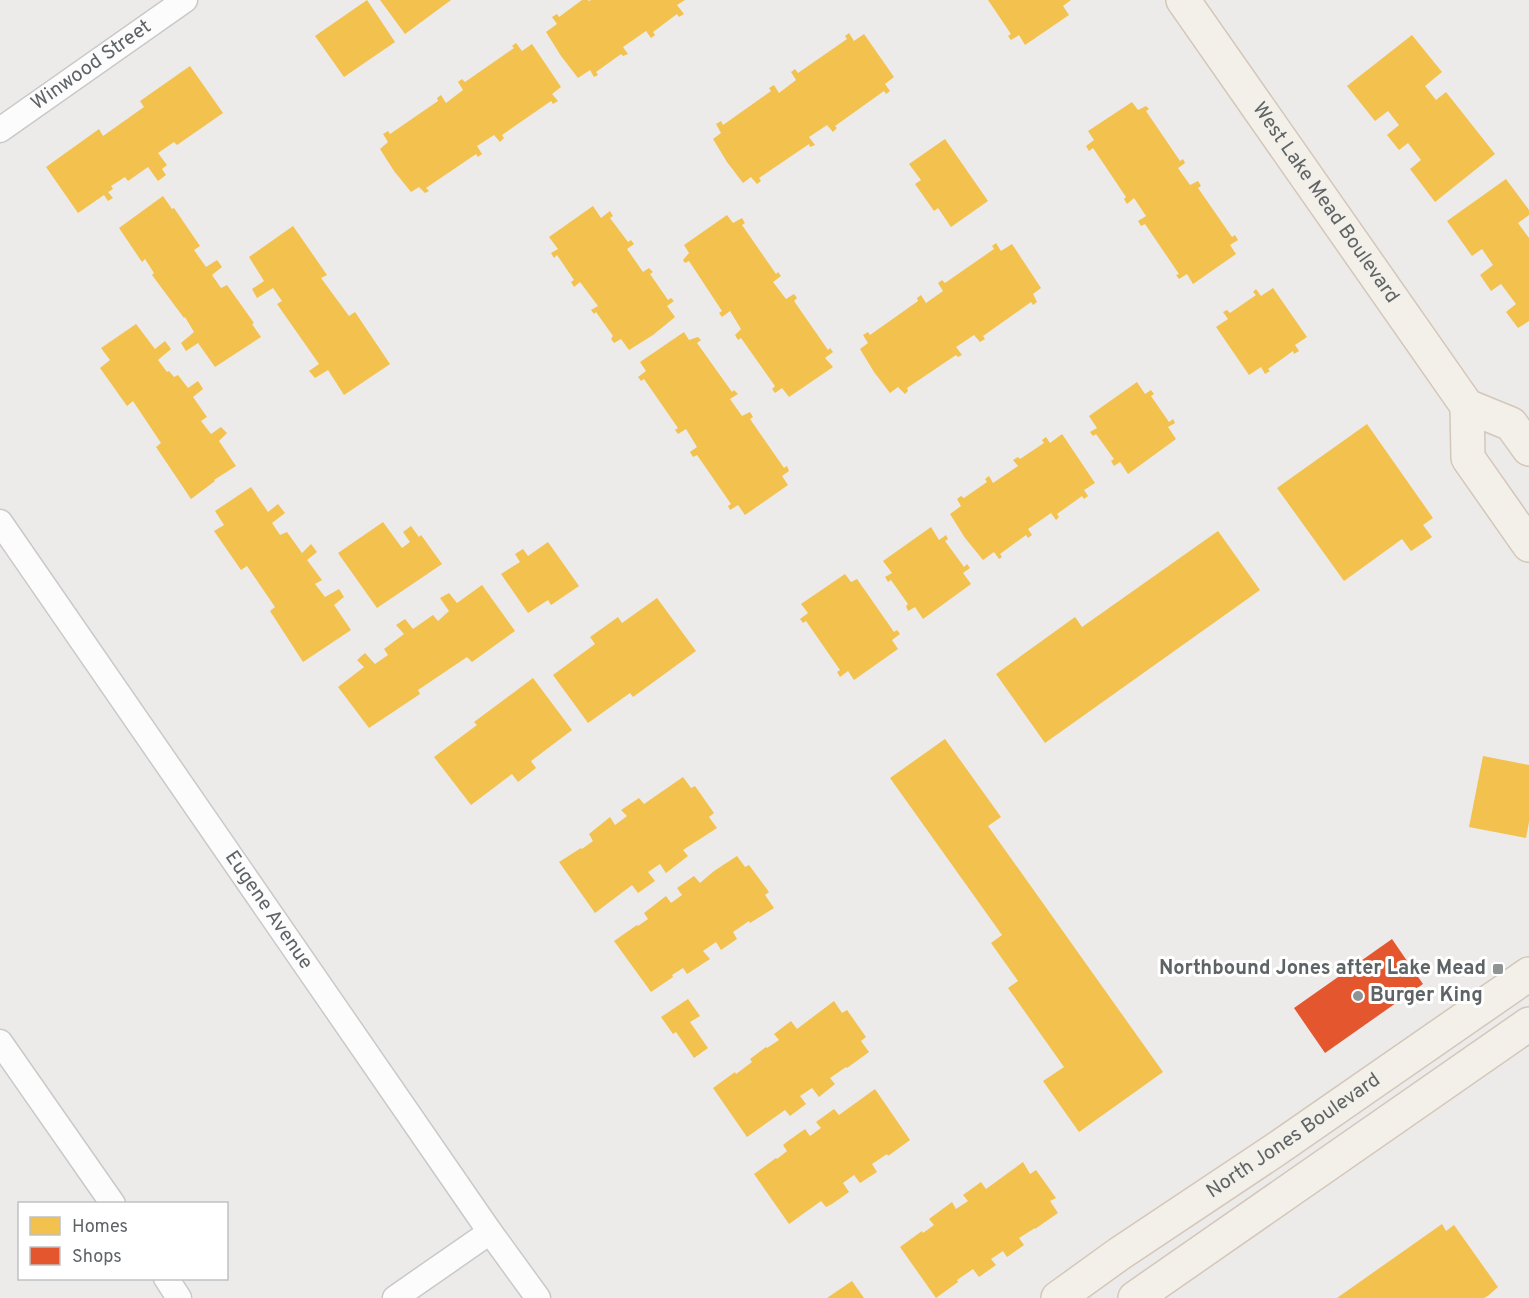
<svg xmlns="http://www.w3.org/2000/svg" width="1529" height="1298" font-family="Overpass,sans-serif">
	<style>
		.homes { fill: #f2c14e }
		.shops { fill: #e4572e }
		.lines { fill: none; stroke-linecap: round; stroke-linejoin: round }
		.minor-casing { stroke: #cac9c9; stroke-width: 27 }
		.primary-casing { stroke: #d3c7b9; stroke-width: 36 }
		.minor { stroke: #fcfcfc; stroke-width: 24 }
		.primary { stroke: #f3efe9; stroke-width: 33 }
		.poi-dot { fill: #909394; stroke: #fff; stroke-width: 2 }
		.labels { text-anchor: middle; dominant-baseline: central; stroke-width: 6; stroke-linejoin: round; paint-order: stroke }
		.street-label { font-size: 20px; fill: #5e6366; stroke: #fff }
		.poi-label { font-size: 20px; font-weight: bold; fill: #5e6366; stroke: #fff; text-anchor: end }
	</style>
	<rect width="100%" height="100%" fill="#edebe9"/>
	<path class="homes" d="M367,0L395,42L344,77L315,36Z
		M380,0H451L405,34Z
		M582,0H588L589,1L591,0H685L677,5L684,14L679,17L677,14L653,32L655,35L651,38L646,31L623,47L628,54L623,56L621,54L596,72L598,75L594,77L590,70L578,78L561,56L546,32L557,24L552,17L557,14L559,17Z
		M988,0H1071L1063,6L1069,15L1025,45L1019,35L1011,40L1008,36L1011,34Z
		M849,33L854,41L864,34L894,77L885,84L890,91L886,94L884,91L835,126L837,128L833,132L827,125L809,137L815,145L810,147L809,144L759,178L761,181L757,184L751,177L743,183L727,162L713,139L721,133L716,124L721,121L723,125L771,91L769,88L774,85L779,93L796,80L791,72L795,69L798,73L847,39L845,36Z
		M1412,35L1442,72L1425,86L1436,100L1446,92L1495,154L1435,202L1410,169L1421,160L1408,143L1399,150L1387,135L1399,125L1388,111L1375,121L1347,86Z
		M516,43L522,51L532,44L561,87L552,94L558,101L553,104L551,101L502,135L504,138L500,142L494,135L477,146L482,154L478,157L476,154L426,188L429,191L425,193L419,187L411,192L394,171L380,149L388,142L383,134L388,131L390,134L438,101L437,98L441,95L446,103L463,90L458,82L462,79L465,82L514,48L512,46Z
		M190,66L223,113L177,145L174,142L158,153L167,165L162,169L166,175L158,181L148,167L128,181L125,177L111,186L113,189L108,192L113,198L108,201L104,195L78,213L46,167L99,129L103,136L144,107L140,101Z
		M1132,102L1138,110L1146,106L1149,109L1146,111L1180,161L1183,159L1185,163L1178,168L1190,185L1198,181L1201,186L1198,188L1232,237L1235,235L1238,240L1230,245L1236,254L1193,284L1187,274L1179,279L1176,275L1179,274L1145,224L1141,226L1138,221L1146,216L1134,198L1127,204L1124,199L1126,197L1093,148L1089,151L1086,146L1094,140L1088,131Z
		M945,139L988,201L951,227L938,208L934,211L915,184L921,180L909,164Z
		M1506,179L1529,210V215L1518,223L1529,238V321L1518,328L1506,312L1516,304L1501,284L1491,291L1480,275L1493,265L1482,249L1472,256L1447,221Z
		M163,196L172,209L174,208L200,246L194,250L206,267L217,260L222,267L212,275L221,288L227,285L254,323L252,324L261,337L215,367L198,343L186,351L181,343L194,332L185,317L184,318L152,275L154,273L145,259L142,262L119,228Z
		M593,206L601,218L610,211L613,216L610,218L628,242L631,240L634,244L627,249L643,272L649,268L653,272L650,274L668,300L671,298L674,301L667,306L675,317L653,335L629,350L621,339L614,343L611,339L613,336L596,312L594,314L591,310L598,306L580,282L574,287L571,282L574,280L557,255L554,258L551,253L558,249L549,237Z
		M727,215L733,223L742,218L745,223L742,225L776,274L778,272L781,276L773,282L786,299L794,294L797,298L794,301L828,350L830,348L833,352L825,358L833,367L789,397L782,388L775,393L772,389L775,386L741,338L738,340L735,335L741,329L730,311L722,317L719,313L722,311L689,261L685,263L683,260L689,253L684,245Z
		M293,226L327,275L321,278L349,316L355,312L390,364L344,395L328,370L315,378L309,371L319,364L277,304L282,301L273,288L257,298L252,289L264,281L249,257Z
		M996,243L1001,251L1012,244L1041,288L1033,294L1037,302L1033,305L1031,302L983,336L985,339L980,342L974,335L956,347L962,355L958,357L956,355L907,388L908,391L905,394L898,387L890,393L874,372L860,349L868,343L863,335L868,332L870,335L918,301L917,298L921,295L926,303L943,291L938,283L942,280L945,283L994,249L992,246Z
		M1273,288L1307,337L1295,345L1299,351L1294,354L1293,351L1268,369L1270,371L1265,374L1261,367L1249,375L1216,327L1228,319L1223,312L1227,310L1230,313L1256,295L1253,292L1256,289L1261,296Z
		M136,324L155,349L165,341L171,349L158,360L167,372L169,371L174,377L178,375L188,388L198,381L203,389L193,397L207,417L201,421L211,434L221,427L227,433L219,441L236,466L214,480L215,481L191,499L156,447L161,443L133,401L127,406L100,368L110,360L101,348Z
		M684,332L689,340L698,337L701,340L697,343L732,392L734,390L738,394L730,399L742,416L750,412L753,417L750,419L784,468L787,466L789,471L782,476L788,485L745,515L738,505L730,510L728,506L731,504L697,455L693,457L690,452L697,447L686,429L678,434L675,430L678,428L644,379L641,381L638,377L646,371L640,362Z
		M1137,382L1145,394L1151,390L1154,394L1151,396L1169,422L1173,419L1175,423L1168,427L1176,439L1128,474L1120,462L1114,466L1111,461L1114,459L1096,434L1093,436L1090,432L1097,428L1089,416Z
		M1367,424L1433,518L1423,525L1432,537L1411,551L1402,539L1344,581L1277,488Z
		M1062,434L1095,483L1084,490L1088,496L1084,499L1082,496L1057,514L1059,517L1056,520L1051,513L1028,529L1032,535L1028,538L1026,535L1000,554L1002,557L999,559L994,552L983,560L965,538L950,514L961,506L957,499L961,496L964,498L987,482L985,479L989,476L993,483L1018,466L1013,460L1018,457L1020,459L1044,443L1042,440L1046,437L1050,443Z
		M251,487L268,512L278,504L285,513L272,523L280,535L287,532L302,553L311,544L317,552L307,560L322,580L315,584L325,597L339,589L344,597L334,605L351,630L303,662L270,611L275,607L247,566L241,570L214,531L224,525L215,511Z
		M383,522L402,548L410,542L403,532L411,526L419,537L421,535L442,564L377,608L338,553Z
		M931,527L939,540L946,535L948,539L945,541L964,567L967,564L970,568L963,573L971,584L923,619L915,607L908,611L906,606L908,604L891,580L888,582L885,577L892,573L883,561Z
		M1218,531L1260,590L1045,743L996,674L1075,617L1082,627Z
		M548,542L579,586L551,605L548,600L528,613L501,574L520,562L515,554L523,549L528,556Z
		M845,574L851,582L857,579L894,632L897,630L900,634L892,640L898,649L854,680L848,671L840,677L837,672L840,670L806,621L803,623L800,619L808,613L801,604Z
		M482,585L515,631L472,662L467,657L418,690L420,694L369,728L338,687L364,667L357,660L365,653L375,664L388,655L384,649L404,634L396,625L405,619L413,629L433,615L438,621L449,611L440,598L449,593L457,603Z
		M657,598L696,651L633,697L630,693L588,723L553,675L595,644L590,637L618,617L622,623Z
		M533,678L572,730L531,761L536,768L518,782L512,774L471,805L434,757L477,725L474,722Z
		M945,739L1001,817L988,826L1163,1072L1079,1132L1043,1081L1064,1067L1008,988L1018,981L991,943L1002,935L890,778Z
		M1483,756L1529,765V822L1526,838L1469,827Z
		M683,777L691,788L695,786L714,813L709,817L717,828L683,850L688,856L666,873L660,864L648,872L655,881L638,893L632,885L595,913L559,862L581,848L582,849L593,841L589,834L610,817L615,825L627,816L621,810L639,798L644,804Z
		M737,856L745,867L749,865L769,892L765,895L774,908L750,923L749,921L733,932L737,939L721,950L716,942L703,951L710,959L687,974L683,968L672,975L673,977L651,992L614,941L637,925L638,926L648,919L644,913L666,896L671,903L682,895L677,888L694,876L700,883L714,871Z
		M688,999L700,1016L690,1022L708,1048L694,1058L676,1032L673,1034L661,1017Z
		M834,1001L842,1013L847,1010L866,1037L861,1041L869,1052L847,1068L846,1067L830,1078L835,1084L819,1097L812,1088L800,1096L806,1104L790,1116L785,1110L747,1137L713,1088L735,1072L736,1074L752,1062L750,1059L766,1047L767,1048L779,1040L774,1034L791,1021L797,1029Z
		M875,1089L910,1140L888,1156L887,1154L872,1164L877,1172L860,1183L854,1175L843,1183L849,1192L832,1204L826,1207L821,1201L789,1224L754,1174L776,1158L777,1159L787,1151L783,1145L788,1141L805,1129L810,1136L821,1128L816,1122L834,1109L839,1115Z
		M1023,1162L1030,1174L1036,1170L1056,1198L1050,1201L1058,1213L1035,1229V1228L1019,1238L1024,1245L1007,1257L1003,1251L991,1259L996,1265L979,1277L973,1269L957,1280L958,1282L936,1298L900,1247L922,1231L923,1233L934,1225L929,1219L952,1202L956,1209L968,1201L963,1195L981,1182L986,1189Z
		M1442,1224L1446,1231L1454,1225L1498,1287L1489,1295L1484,1298H1337Z
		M852,1281L864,1298H827Z"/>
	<path class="shops" d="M1392,939L1423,984L1325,1053L1294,1008Z"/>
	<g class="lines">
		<defs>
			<g id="minor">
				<path id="s1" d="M0,130L185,0"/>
				<path id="s2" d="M0,522L490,1232L538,1298"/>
				<path d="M0,1042L113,1204"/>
				<path d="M166,1278L179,1298"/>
				<path d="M395,1298L490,1232"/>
			</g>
			<g id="primary">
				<path id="s3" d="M1183,0L1467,406L1511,424L1529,449"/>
				<path d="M1467,406L1468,458L1529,545"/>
				<path id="s4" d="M1058,1298L1119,1254L1275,1150L1529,974"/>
				<path d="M1135,1298L1529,1024"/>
			</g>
		</defs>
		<use href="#minor" class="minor-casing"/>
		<use href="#primary" class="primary-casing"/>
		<use href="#minor" class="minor"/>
		<use href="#primary" class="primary"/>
	</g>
	<g class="poi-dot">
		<rect x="1492" y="963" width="12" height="12" rx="3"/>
		<circle cx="1358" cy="996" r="6"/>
	</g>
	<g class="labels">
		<g class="street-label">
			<text stroke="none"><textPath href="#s1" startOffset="112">Winwood Street</textPath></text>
			<text stroke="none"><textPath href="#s3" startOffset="248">West Lake Mead Boulevard</textPath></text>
			<text stroke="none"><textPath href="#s2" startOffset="472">Eugene Avenue</textPath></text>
			<text stroke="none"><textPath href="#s4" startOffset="286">North Jones Boulevard</textPath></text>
		</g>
		<g class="poi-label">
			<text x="1486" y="969">Northbound Jones after Lake Mead</text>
			<text x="1370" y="996" text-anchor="start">Burger King</text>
		</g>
	</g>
	<rect x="18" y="1202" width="210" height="78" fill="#ffffff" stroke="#bfc1c2" stroke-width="1.5"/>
	<rect x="30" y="1217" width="30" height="18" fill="#f2c14e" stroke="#bfc1c2" stroke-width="1.5"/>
	<text x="72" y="1232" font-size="18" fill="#5e6366">Homes</text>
	<rect x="30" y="1247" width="30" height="18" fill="#e4572e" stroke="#bfc1c2" stroke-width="1.5"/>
	<text x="72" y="1262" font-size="18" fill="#5e6366">Shops</text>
</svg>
